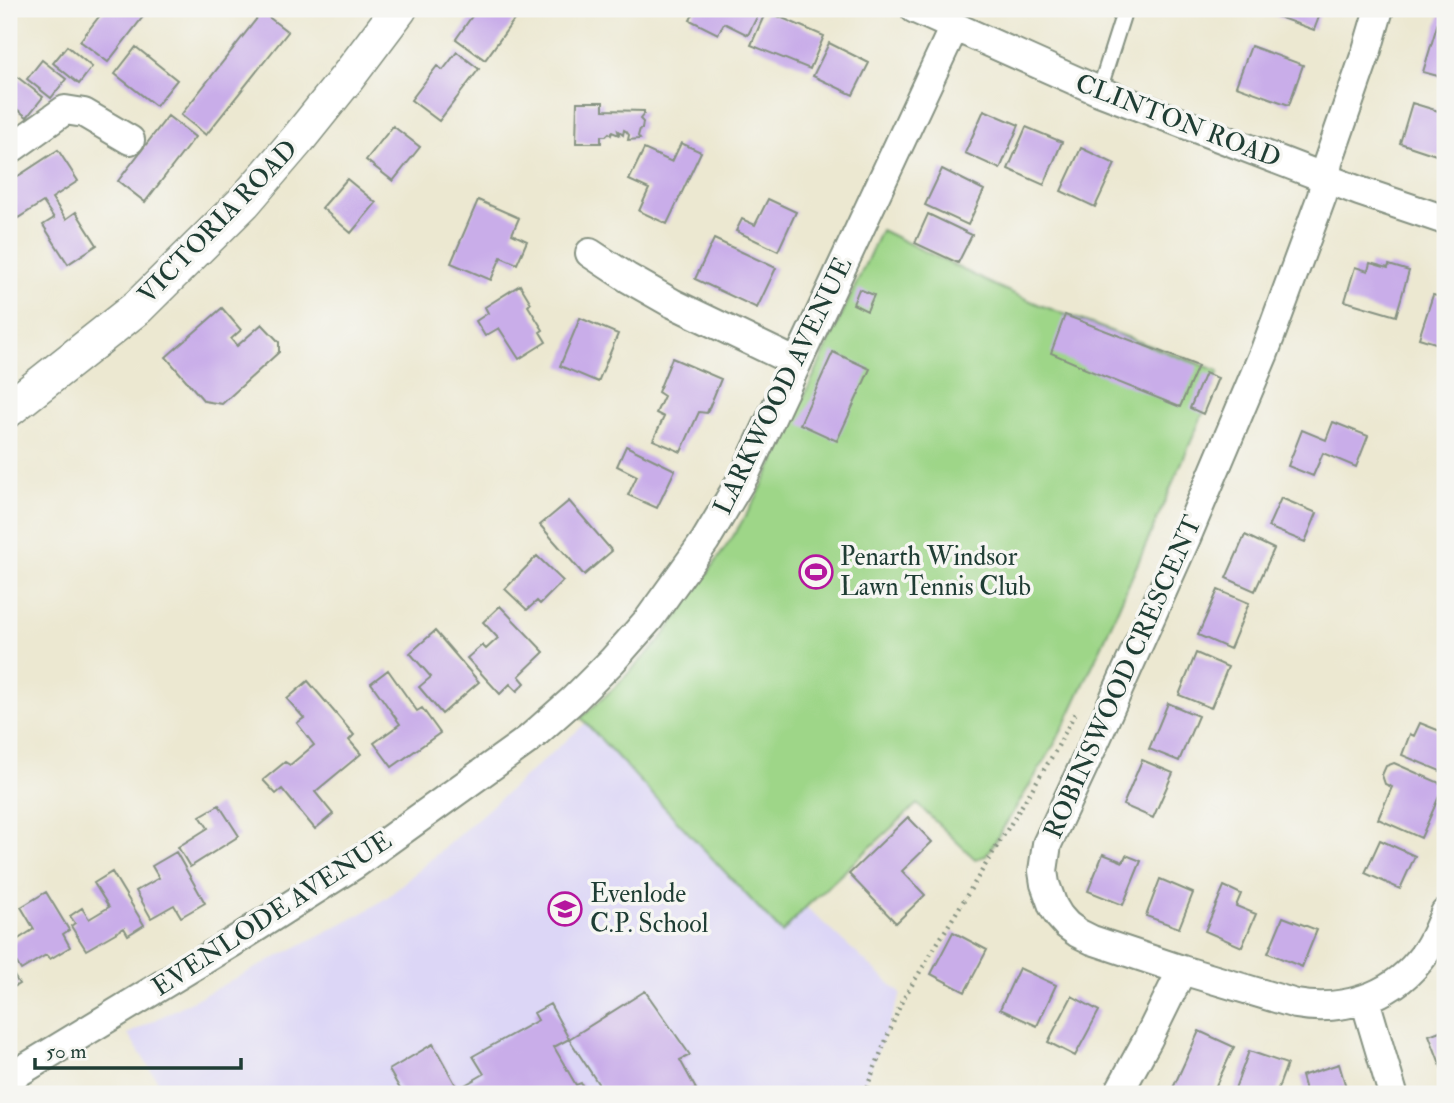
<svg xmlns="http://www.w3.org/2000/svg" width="1454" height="1103" font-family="'IM FELL Double Pica',serif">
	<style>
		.built { fill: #dcd6f6 }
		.green { fill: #9ed688; stroke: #5e8a5e; stroke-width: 2 }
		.building { fill: #c9ade9 }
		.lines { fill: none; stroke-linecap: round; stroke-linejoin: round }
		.service-casing { stroke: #869282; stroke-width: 18 }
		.minor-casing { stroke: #869282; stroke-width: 32 }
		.tertiary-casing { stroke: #869282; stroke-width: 38 }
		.path { stroke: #869282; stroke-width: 4.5; stroke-dasharray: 2 5; stroke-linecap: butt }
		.service { stroke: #fff; stroke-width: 14 }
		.minor { stroke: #fff; stroke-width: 28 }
		.tertiary { stroke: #fff; stroke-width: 35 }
		.labels { text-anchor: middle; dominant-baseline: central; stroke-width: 7; stroke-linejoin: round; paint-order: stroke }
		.street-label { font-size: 26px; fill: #1f3d34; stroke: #f6f6f2 }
		.poi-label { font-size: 26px; fill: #1f3d34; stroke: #f6f6f2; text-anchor: start }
	</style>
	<rect width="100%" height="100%" fill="#f6f6f2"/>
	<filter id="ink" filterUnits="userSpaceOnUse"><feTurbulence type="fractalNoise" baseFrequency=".0143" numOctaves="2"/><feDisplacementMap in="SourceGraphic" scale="14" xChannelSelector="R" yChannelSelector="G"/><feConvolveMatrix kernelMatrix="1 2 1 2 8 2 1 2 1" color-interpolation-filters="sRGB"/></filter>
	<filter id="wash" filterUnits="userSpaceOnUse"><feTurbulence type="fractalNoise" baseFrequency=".00686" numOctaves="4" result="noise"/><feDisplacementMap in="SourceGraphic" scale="28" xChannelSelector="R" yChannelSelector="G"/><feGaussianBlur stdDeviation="1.57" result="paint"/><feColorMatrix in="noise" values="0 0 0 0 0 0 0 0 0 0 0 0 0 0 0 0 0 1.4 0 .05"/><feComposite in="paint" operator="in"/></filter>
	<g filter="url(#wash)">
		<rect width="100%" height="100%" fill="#ece8d1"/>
		<path class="built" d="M586,723L783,932L806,907L901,994L860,1094H166L128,1034L366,911L389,896Z"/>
		<path class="green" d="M881,230L996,286L1040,305L1219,371L1203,414L1103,643L1066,722L1053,747L986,856L975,859L917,804L806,907L782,933L581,718L615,687L659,642L685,606L732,538L754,502L774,462Z"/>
		<g id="blocks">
			<path class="building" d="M105,9H149L108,62L80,41Z
				M477,9H522L485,60L456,39Z
				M696,9H761L748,35L724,23L718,34L690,20Z
				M1272,9H1322L1314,30L1270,14Z
				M1442,9H1445V78L1423,72Z
				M766,11L824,36L810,69L751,45Z
				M262,12L288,32L206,135L181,115Z
				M829,43L869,63L853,95L813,76Z
				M67,46L92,67L79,84L53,63Z
				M1251,46L1303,65L1289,105L1236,86Z
				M136,47L177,80L156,106L115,74Z
				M457,52L479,69L439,121L411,100L437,66L443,70Z
				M42,60L66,79L51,98L27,79Z
				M16,76L43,97L27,117L9,103V85Z
				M577,102H603V110L644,111V114L640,119L643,122L642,129H640L638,136L640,139L628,140L629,135L626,131L624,130L623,135L618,131L619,135L612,132L611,135L609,133L606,136H601V143H576Z
				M1412,103L1445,113V158L1400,143Z
				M984,110L1019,125L1000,169L965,153Z
				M168,116L195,137L145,202L118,181Z
				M393,126L420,147L393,181L366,160Z
				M1026,127L1062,142L1044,185L1008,169Z
				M681,143L701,152L667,224L639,211L649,189L629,180L644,149L672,162Z
				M1081,148L1115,164L1095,207L1061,191Z
				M58,150L78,181L52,198L66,219L76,212L97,245L68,264L43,225L54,218L43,202L18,218L9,204V182Z
				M942,169L984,190L968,225L925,205Z
				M347,179L376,203L351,233L322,208Z
				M768,199L796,212L778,251L736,231L742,219L755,225Z
				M478,200L519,218L512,234L527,241L517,264L501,257L491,280L451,263Z
				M928,214L972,235L958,263L915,243Z
				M714,239L776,268L757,308L695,279Z
				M1370,263L1388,268L1389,265L1409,271L1396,316L1345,301L1355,267L1368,271Z
				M520,285L531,303L528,306L543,330L540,332L546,342L519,359L499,328L485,336L476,321L488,313L485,307Z
				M859,289L874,295L867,311L853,304Z
				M1433,295L1445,298V346L1419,338Z
				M222,308L241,330L231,339L237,346L262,324L279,342V352L222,404L204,401L166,357Z
				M1065,315L1198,366L1180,407L1083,368L1084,367L1051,353Z
				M580,318L618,334L598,382L560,366Z
				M833,352L870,369L837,441L800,424Z
				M672,358L721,379L707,413L699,412L681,452L653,440L664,417L656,413L664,396L658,392Z
				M1205,373L1218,378L1203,414L1190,408Z
				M1333,422L1368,436L1356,467L1323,453L1313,476L1288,466L1302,430L1326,440Z
				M626,446L675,470L657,508L628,495L637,476L617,466Z
				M1281,498L1317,513L1305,542L1268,527Z
				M569,501L612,551L584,575L540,525Z
				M1245,535L1274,549L1255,591L1226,578Z
				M537,556L563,581L540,604L537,601L527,610L505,589Z
				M1218,590L1249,603L1230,649L1198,635Z
				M500,606L544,652L519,676L525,683L517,691L510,684L500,694L467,658L482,645L486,649L498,638L483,622Z
				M435,631L479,682L442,714L419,687L431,677L410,653Z
				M1196,653L1228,667L1211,708L1179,695Z
				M388,670L417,711L422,708L440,733L392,767L374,743L400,724L371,683Z
				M308,681L354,735L349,740L361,754L315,792L333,814L315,829L282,789L276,794L263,780L285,762L290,765L314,745L297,723L304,718L287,699Z
				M1168,703L1198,716L1179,761L1149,749Z
				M1420,723L1445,733V773L1402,755L1410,734L1414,736Z
				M1142,760L1173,773L1153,818L1123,805Z
				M1394,763L1444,785L1421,838L1378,819L1392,787L1385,784L1382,775L1386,766Z
				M219,805L239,836L190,867L178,847L208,828L200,816Z
				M908,817L932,842L902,871L925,895L896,923L849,874Z
				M1380,840L1415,856L1400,889L1365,873Z
				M176,852L205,903L181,917L174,905L151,918L136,891L159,878L152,866Z
				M1103,854L1123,862L1126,855L1141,861L1123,905L1088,891Z
				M112,872L144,925L128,935L124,928L86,950L71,926L75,923L70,916L82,908L89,919L109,907L94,883Z
				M1160,879L1193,893L1179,928L1146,916Z
				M1224,886L1241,894L1236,906L1256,914L1242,947L1205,931Z
				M46,892L69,930L63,934L70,947L50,959L46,955L21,970L9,950V945L34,929L21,907Z
				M1283,917L1317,930L1302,967L1268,953Z
				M953,932L987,950L965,992L931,974Z
				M9,968L19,984L9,990Z
				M1019,968L1056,985L1037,1026L1000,1009Z
				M645,991L690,1055L680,1060L696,1089L685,1094H638L635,1088L624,1094H605L569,1039Z
				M1072,996L1099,1011L1075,1056L1048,1042Z
				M550,1004L569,1039L554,1047L576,1085L581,1083L587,1094H403L389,1070L433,1044L458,1089L484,1074L473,1056L538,1020L534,1013Z
				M1445,1029V1077L1429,1035Z
				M1199,1031L1234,1047L1212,1094H1187L1173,1088Z
				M1249,1051L1287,1064L1276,1094H1233Z
				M1339,1064L1348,1094H1306L1301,1076Z"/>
		</g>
	</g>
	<g filter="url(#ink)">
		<use href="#blocks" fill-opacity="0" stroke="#869282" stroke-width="2"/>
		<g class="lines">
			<defs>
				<path id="service" d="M1099,91L1125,9"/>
				<path id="minor" d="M915,9L1099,91L1359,191L1445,220
					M1379,9L1367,50L1328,162L1322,196L1264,353L1186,538L1097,737L1047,844L1043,871L1045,884L1053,906L1059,916L1067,925L1078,933L1092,940L1182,970L1296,1004C1341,1012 1389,998 1419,961C1431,947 1438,930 1445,913
					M9,150L65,110L84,113L130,140
					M590,253L628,278L672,303L797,363
					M1365,1000L1393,1094
					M9,1078L233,942L354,865L529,739L573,700L612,661L649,619L705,541L745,474L954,27
					M1118,1094L1148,1039L1182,970"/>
				<path id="tertiary" d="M9,409L138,307L244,202L298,139L347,78L399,9"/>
			</defs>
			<use href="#service" class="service-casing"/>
			<use href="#minor" class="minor-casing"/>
			<use href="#tertiary" class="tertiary-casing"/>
			<path class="path" d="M864,1094L902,1001L1056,750L1075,713"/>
			<use href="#service" class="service"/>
			<use href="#minor" class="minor"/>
			<use href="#tertiary" class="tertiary"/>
		</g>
	</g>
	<defs>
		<symbol id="stadium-ring" viewBox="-11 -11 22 22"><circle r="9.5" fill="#f6f6f2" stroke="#b5179e" stroke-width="1.5"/><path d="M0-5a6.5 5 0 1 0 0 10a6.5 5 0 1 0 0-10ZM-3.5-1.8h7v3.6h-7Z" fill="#b5179e"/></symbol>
		<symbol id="school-ring" viewBox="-11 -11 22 22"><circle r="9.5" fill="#f6f6f2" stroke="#b5179e" stroke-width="1.5"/><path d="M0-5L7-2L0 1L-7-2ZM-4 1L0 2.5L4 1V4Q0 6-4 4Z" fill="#b5179e"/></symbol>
	</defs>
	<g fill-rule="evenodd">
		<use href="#stadium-ring" x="797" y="553" width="38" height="38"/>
		<use href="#school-ring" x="546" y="890" width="38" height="38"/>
	</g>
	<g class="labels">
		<g class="street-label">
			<text transform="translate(1178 121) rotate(21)">CLINTON ROAD</text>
			<text transform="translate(218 222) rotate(-46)">VICTORIA ROAD</text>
			<text transform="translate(783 386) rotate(-64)">LARKWOOD AVENUE</text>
			<text transform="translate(1123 677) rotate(-66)">ROBINSWOOD CRESCENT</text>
			<text transform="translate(272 914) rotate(-33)">EVENLODE AVENUE</text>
		</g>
		<g class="poi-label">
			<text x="840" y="557">Penarth Windsor<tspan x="840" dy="30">Lawn Tennis Club</tspan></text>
			<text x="590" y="894">Evenlode<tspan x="590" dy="30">C.P. School</tspan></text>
		</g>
	</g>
	<rect width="1454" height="1103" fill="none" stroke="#f6f6f2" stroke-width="35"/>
	<path d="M35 1058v10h206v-10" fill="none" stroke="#1f3d34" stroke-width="3.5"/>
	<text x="46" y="1058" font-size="21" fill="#1f3d34" stroke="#f6f6f2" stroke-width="5" paint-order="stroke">50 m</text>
</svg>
